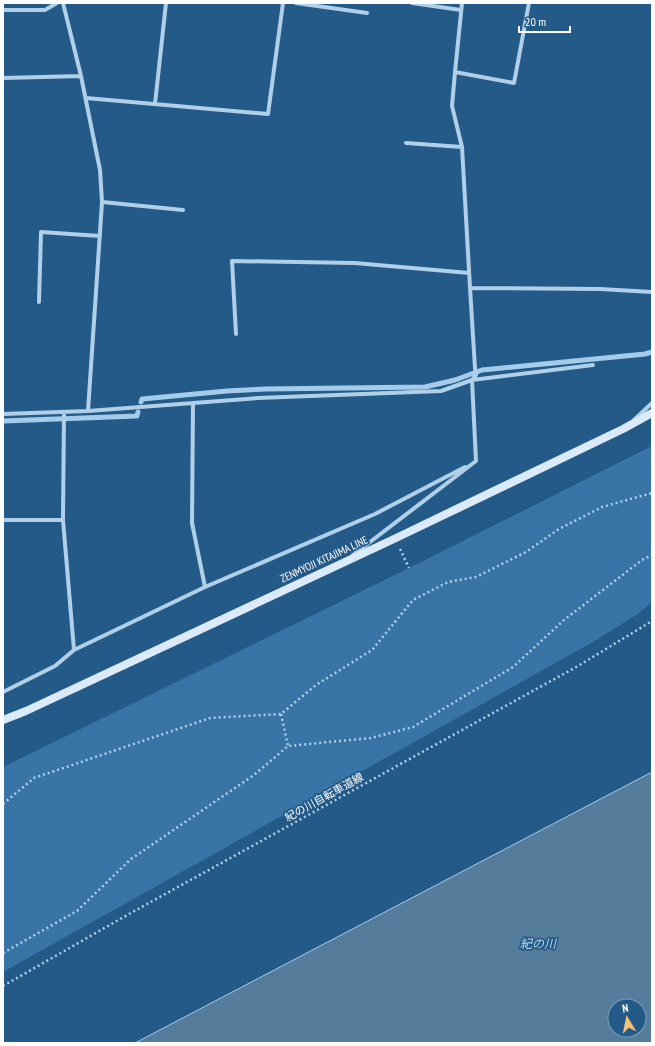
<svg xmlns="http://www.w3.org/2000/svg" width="655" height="1046" font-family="'PT Sans Narrow','Noto Sans JP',sans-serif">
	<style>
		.green { fill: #3874a5 }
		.water { fill: #567c9c; stroke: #a4ccea; fill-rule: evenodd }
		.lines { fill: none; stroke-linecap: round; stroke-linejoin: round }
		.stream { stroke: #a4ccea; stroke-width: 5 }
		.path { stroke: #b0d0e9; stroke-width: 2.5; stroke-dasharray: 2 3; stroke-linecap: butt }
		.minor { stroke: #b0d0e9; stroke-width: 4 }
		.secondary { stroke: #dbeaf8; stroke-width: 8 }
		.labels { text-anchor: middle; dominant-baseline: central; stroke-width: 3.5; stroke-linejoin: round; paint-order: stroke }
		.street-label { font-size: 11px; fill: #fff; stroke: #245a88 }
		.water-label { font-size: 12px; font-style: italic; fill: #bcd9f1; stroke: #245a88 }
	</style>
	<rect width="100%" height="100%" fill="#245a88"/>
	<path class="green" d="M652,446V602L638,614L593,642L3,972V767L409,568Z"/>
	<path class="water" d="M652,772V1043H135ZM615,1006H639V1030H615Z"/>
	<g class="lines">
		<path class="stream" d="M141,402L142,399L227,391L266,389L425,387L455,380L482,370L645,354L652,352
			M3,421L137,416L138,412"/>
		<path class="path" d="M400,549L409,568
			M281,714L288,746
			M3,804L34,778L210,718L281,714L316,685L372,650L413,600L448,582L476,577L526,552L559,529L602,507L652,493
			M3,953L77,911L131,859L254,775L288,746L371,738L413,727L513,667L564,620L642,560L652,555
			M3,986L129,914L578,666L652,621"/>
		<path class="minor" d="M63,3L81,76L100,170L102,202L88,411
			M296,3L367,13
			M412,3L461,10
			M3,10H45L57,3
			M455,72L462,3
			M3,78L81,76
			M86,98L268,114L283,3
			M155,104L166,3
			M406,143L462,147
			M102,202L183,210
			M470,288L600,289L652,292
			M39,302L41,232L100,236
			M236,334L232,261L355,263L469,273
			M193,403L192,523L205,587
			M3,414L88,411L258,398L441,391L472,380L593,365
			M634,420L652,403
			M3,520H63
			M353,555L476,461L472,380L476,375L475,368L470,288L462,147L452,106L455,72L514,83L529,3
			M74,650L205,587L375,514L465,467
			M3,692L55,666L74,650L63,520L64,412"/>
		<path class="secondary" d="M3,720L26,711L394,539L623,429L652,413"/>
	</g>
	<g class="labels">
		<g class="street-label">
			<text transform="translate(324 559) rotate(-25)">ZENMYOJI KITAJIMA LINE</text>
			<text transform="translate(324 797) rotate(-29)">紀の川自転車道線</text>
		</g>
		<g class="water-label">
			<text x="538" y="943">紀の川</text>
		</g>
	</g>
	<rect width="655" height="1046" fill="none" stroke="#ffffff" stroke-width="8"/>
	<g transform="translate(627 1018) rotate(350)"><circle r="19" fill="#245a88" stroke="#7c9cb8"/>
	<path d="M0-3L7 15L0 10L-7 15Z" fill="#f4c274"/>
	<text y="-6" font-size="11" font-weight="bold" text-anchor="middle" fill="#ffffff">N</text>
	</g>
	<path d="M519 26v6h51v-6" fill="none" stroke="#ffffff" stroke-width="2"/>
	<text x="525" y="26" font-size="12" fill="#ffffff" stroke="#245a88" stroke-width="3" paint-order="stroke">20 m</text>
</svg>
